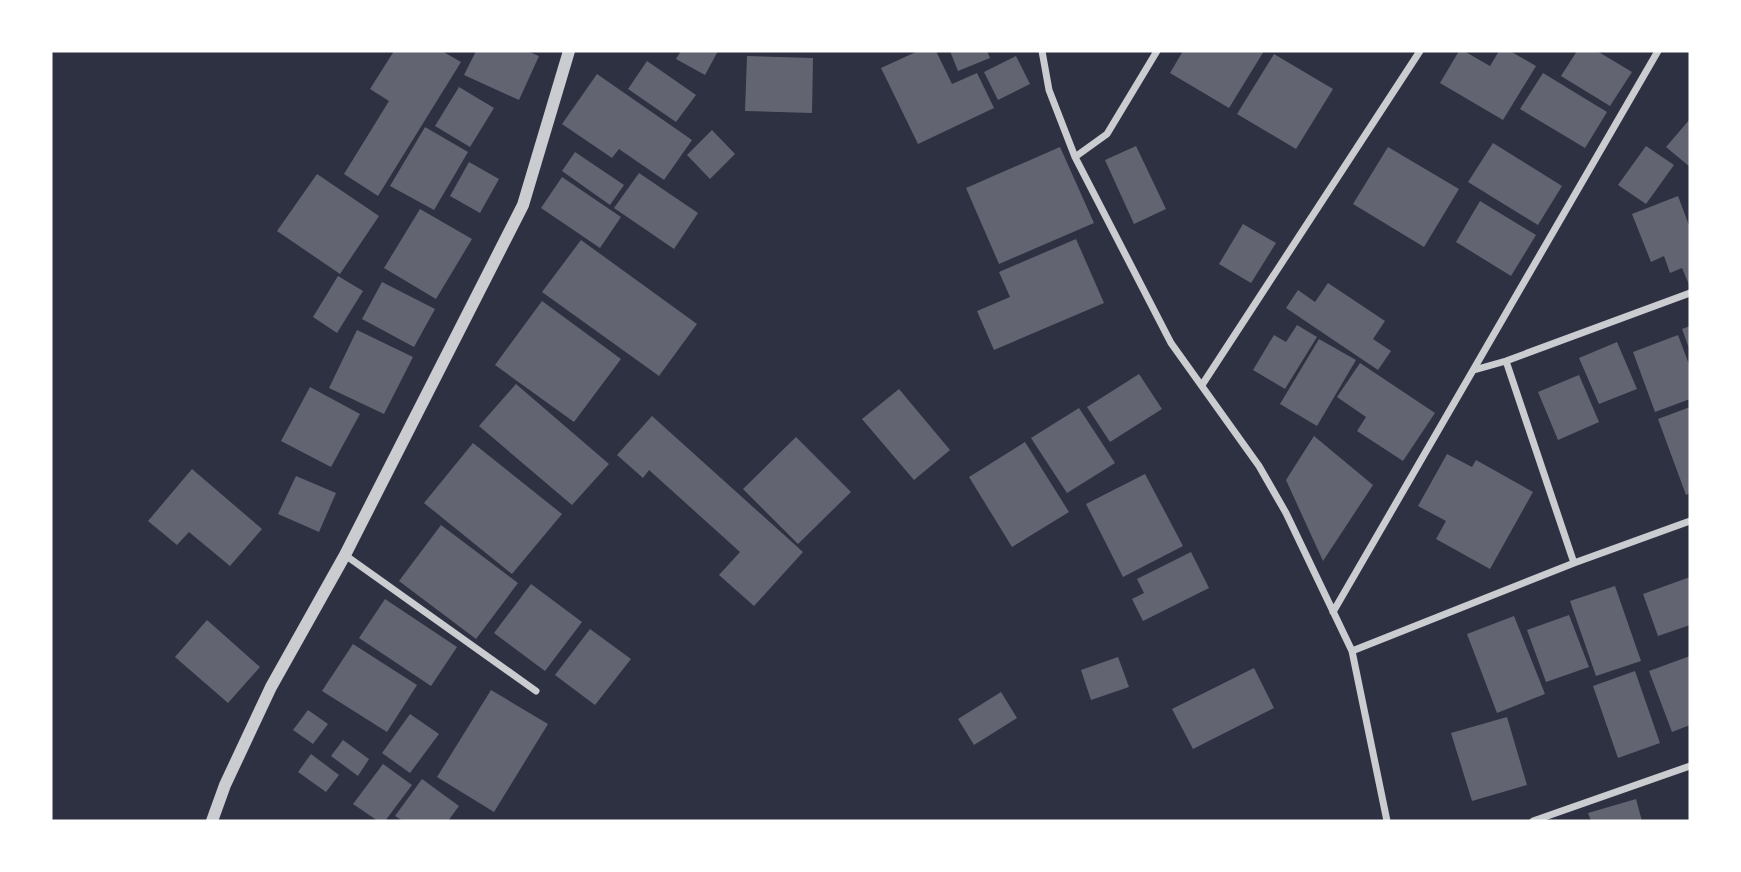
<svg xmlns="http://www.w3.org/2000/svg" width="1741" height="872" font-family="Rubik,sans-serif">
	<style>
		.building { fill: #626471 }
		.lines { fill: none; stroke-linecap: round; stroke-linejoin: round }
		.minor { stroke: #caccd0; stroke-width: 7 }
		.tertiary { stroke: #caccd0; stroke-width: 12 }
	</style>
	<rect width="100%" height="100%" fill="#2d3142"/>
	<path class="building" d="M394,51H442L461,62L378,196L344,174L389,101L370,89Z
		M476,51H527L539,56L519,100L464,75Z
		M681,51H718L705,75L676,59Z
		M918,51H936L952,84L977,73L994,108L918,144L881,68Z
		M950,51H987L990,58L958,71Z
		M1183,51H1264L1229,108L1170,73Z
		M1459,51H1464L1490,66L1499,51H1510L1536,66L1503,120L1440,83Z
		M1577,51H1597L1632,72L1610,106L1561,76Z
		M1274,54L1333,89L1296,149L1237,114Z
		M747,56L813,58L812,113L745,111Z
		M1016,56L1030,84L998,100L984,72Z
		M647,61L696,95L676,122L628,89Z
		M1543,73L1607,112L1585,148L1520,109Z
		M597,74L692,140L664,180L619,149L612,158L562,124Z
		M459,87L494,108L470,147L435,126Z
		M1690,119V167L1666,147Z
		M425,127L468,152L434,210L390,186Z
		M712,130L735,154L710,179L687,155Z
		M1493,143L1562,186L1538,225L1468,182Z
		M1136,146L1166,209L1134,224L1105,160Z
		M1646,146L1674,165L1646,204L1618,185Z
		M1060,147L1094,223L999,264L966,188Z
		M1388,147L1459,189L1424,247L1353,204Z
		M575,152L624,185L610,205L562,171Z
		M469,162L499,179L480,213L450,196Z
		M639,173L698,213L674,249L614,208Z
		M317,174L379,216L340,274L277,231Z
		M562,177L621,217L600,248L541,208Z
		M1678,196L1690,228V287L1682,268L1670,273L1664,256L1651,262L1632,214Z
		M1480,201L1536,235L1511,276L1456,242Z
		M420,209L472,239L436,299L384,268Z
		M1243,224L1276,243L1251,283L1219,264Z
		M1076,239L1104,303L994,350L977,311L1010,297L999,272Z
		M581,240L697,324L659,376L542,292Z
		M338,276L363,291L337,333L313,317Z
		M382,282L435,309L414,347L362,319Z
		M1328,283L1385,321L1373,339L1391,351L1378,370L1286,308L1298,290L1315,302Z
		M542,301L621,359L574,422L495,365Z
		M1297,325L1317,337L1285,389L1253,370L1274,335L1286,342Z
		M1690,326V351L1682,329Z
		M357,330L413,357L384,414L329,388Z
		M1678,335L1690,367V399L1655,412L1633,352Z
		M1319,339L1356,360L1317,426L1280,404Z
		M1617,342L1637,389L1599,404L1579,358Z
		M1360,363L1435,413L1403,461L1357,431L1366,417L1337,397Z
		M1139,374L1162,409L1110,442L1087,407Z
		M1579,375L1599,422L1558,440L1538,392Z
		M516,384L609,464L572,505L479,426Z
		M310,387L360,414L331,467L281,441Z
		M899,389L950,450L914,480L862,419Z
		M1690,407V493L1686,495L1658,419Z
		M1079,408L1115,463L1067,493L1031,438Z
		M652,416L803,552L754,606L719,575L740,552L649,470L643,478L617,455Z
		M1314,436L1373,485L1323,561L1286,480Z
		M796,437L851,492L798,544L743,489Z
		M1025,442L1069,512L1012,547L969,477Z
		M473,443L562,514L512,574L424,503Z
		M1447,454L1472,467L1476,460L1533,492L1490,569L1436,539L1446,521L1418,506Z
		M192,469L262,529L230,566L189,532L177,545L148,521Z
		M1145,474L1183,546L1123,577L1086,504Z
		M296,476L336,493L319,532L278,514Z
		M441,525L518,583L476,639L399,581Z
		M1191,552L1209,588L1143,621L1132,599L1144,593L1137,579Z
		M1690,577V625L1658,636L1643,594Z
		M531,584L582,622L545,671L494,633Z
		M1615,586L1641,661L1596,676L1570,601Z
		M385,599L457,647L431,686L359,638Z
		M1569,615L1589,667L1546,682L1527,630Z
		M1514,616L1545,694L1497,713L1467,634Z
		M207,620L260,667L228,703L175,657Z
		M590,629L631,659L595,705L555,675Z
		M353,644L417,685L387,732L322,691Z
		M1690,656V725L1672,732L1649,671Z
		M1118,657L1129,687L1091,700L1081,670Z
		M1254,668L1274,708L1193,749L1172,709Z
		M1635,671L1660,743L1618,758L1593,686Z
		M491,690L548,724L494,812L437,777Z
		M1001,692L1017,718L974,745L958,719Z
		M308,710L328,724L313,744L293,730Z
		M410,714L439,734L410,773L382,753Z
		M1507,717L1527,785L1472,801L1451,733Z
		M343,740L369,759L358,776L331,756Z
		M311,754L339,775L326,792L298,772Z
		M383,764L412,785L385,821H378L353,804Z
		M422,779L459,806L448,821H403L395,816Z
		M1636,799L1642,821H1591L1588,813Z"/>
	<g class="lines">
		<path class="minor" d="M1042,51L1049,90L1075,157L1171,343L1259,466L1286,513L1352,651L1387,821
			M1075,157L1107,134L1157,51
			M1506,361L1574,563
			M1474,370L1506,361L1690,293
			M1202,385L1420,51
			M345,555L536,691
			M1333,612L1658,51
			M1352,651L1574,563L1690,521
			M1533,821L1690,766"/>
		<path class="tertiary" d="M212,821L225,785L271,687L345,555L523,205L569,51"/>
	</g>
	<rect width="1741" height="872" fill="none" stroke="#ffffff" stroke-width="105"/>
</svg>
